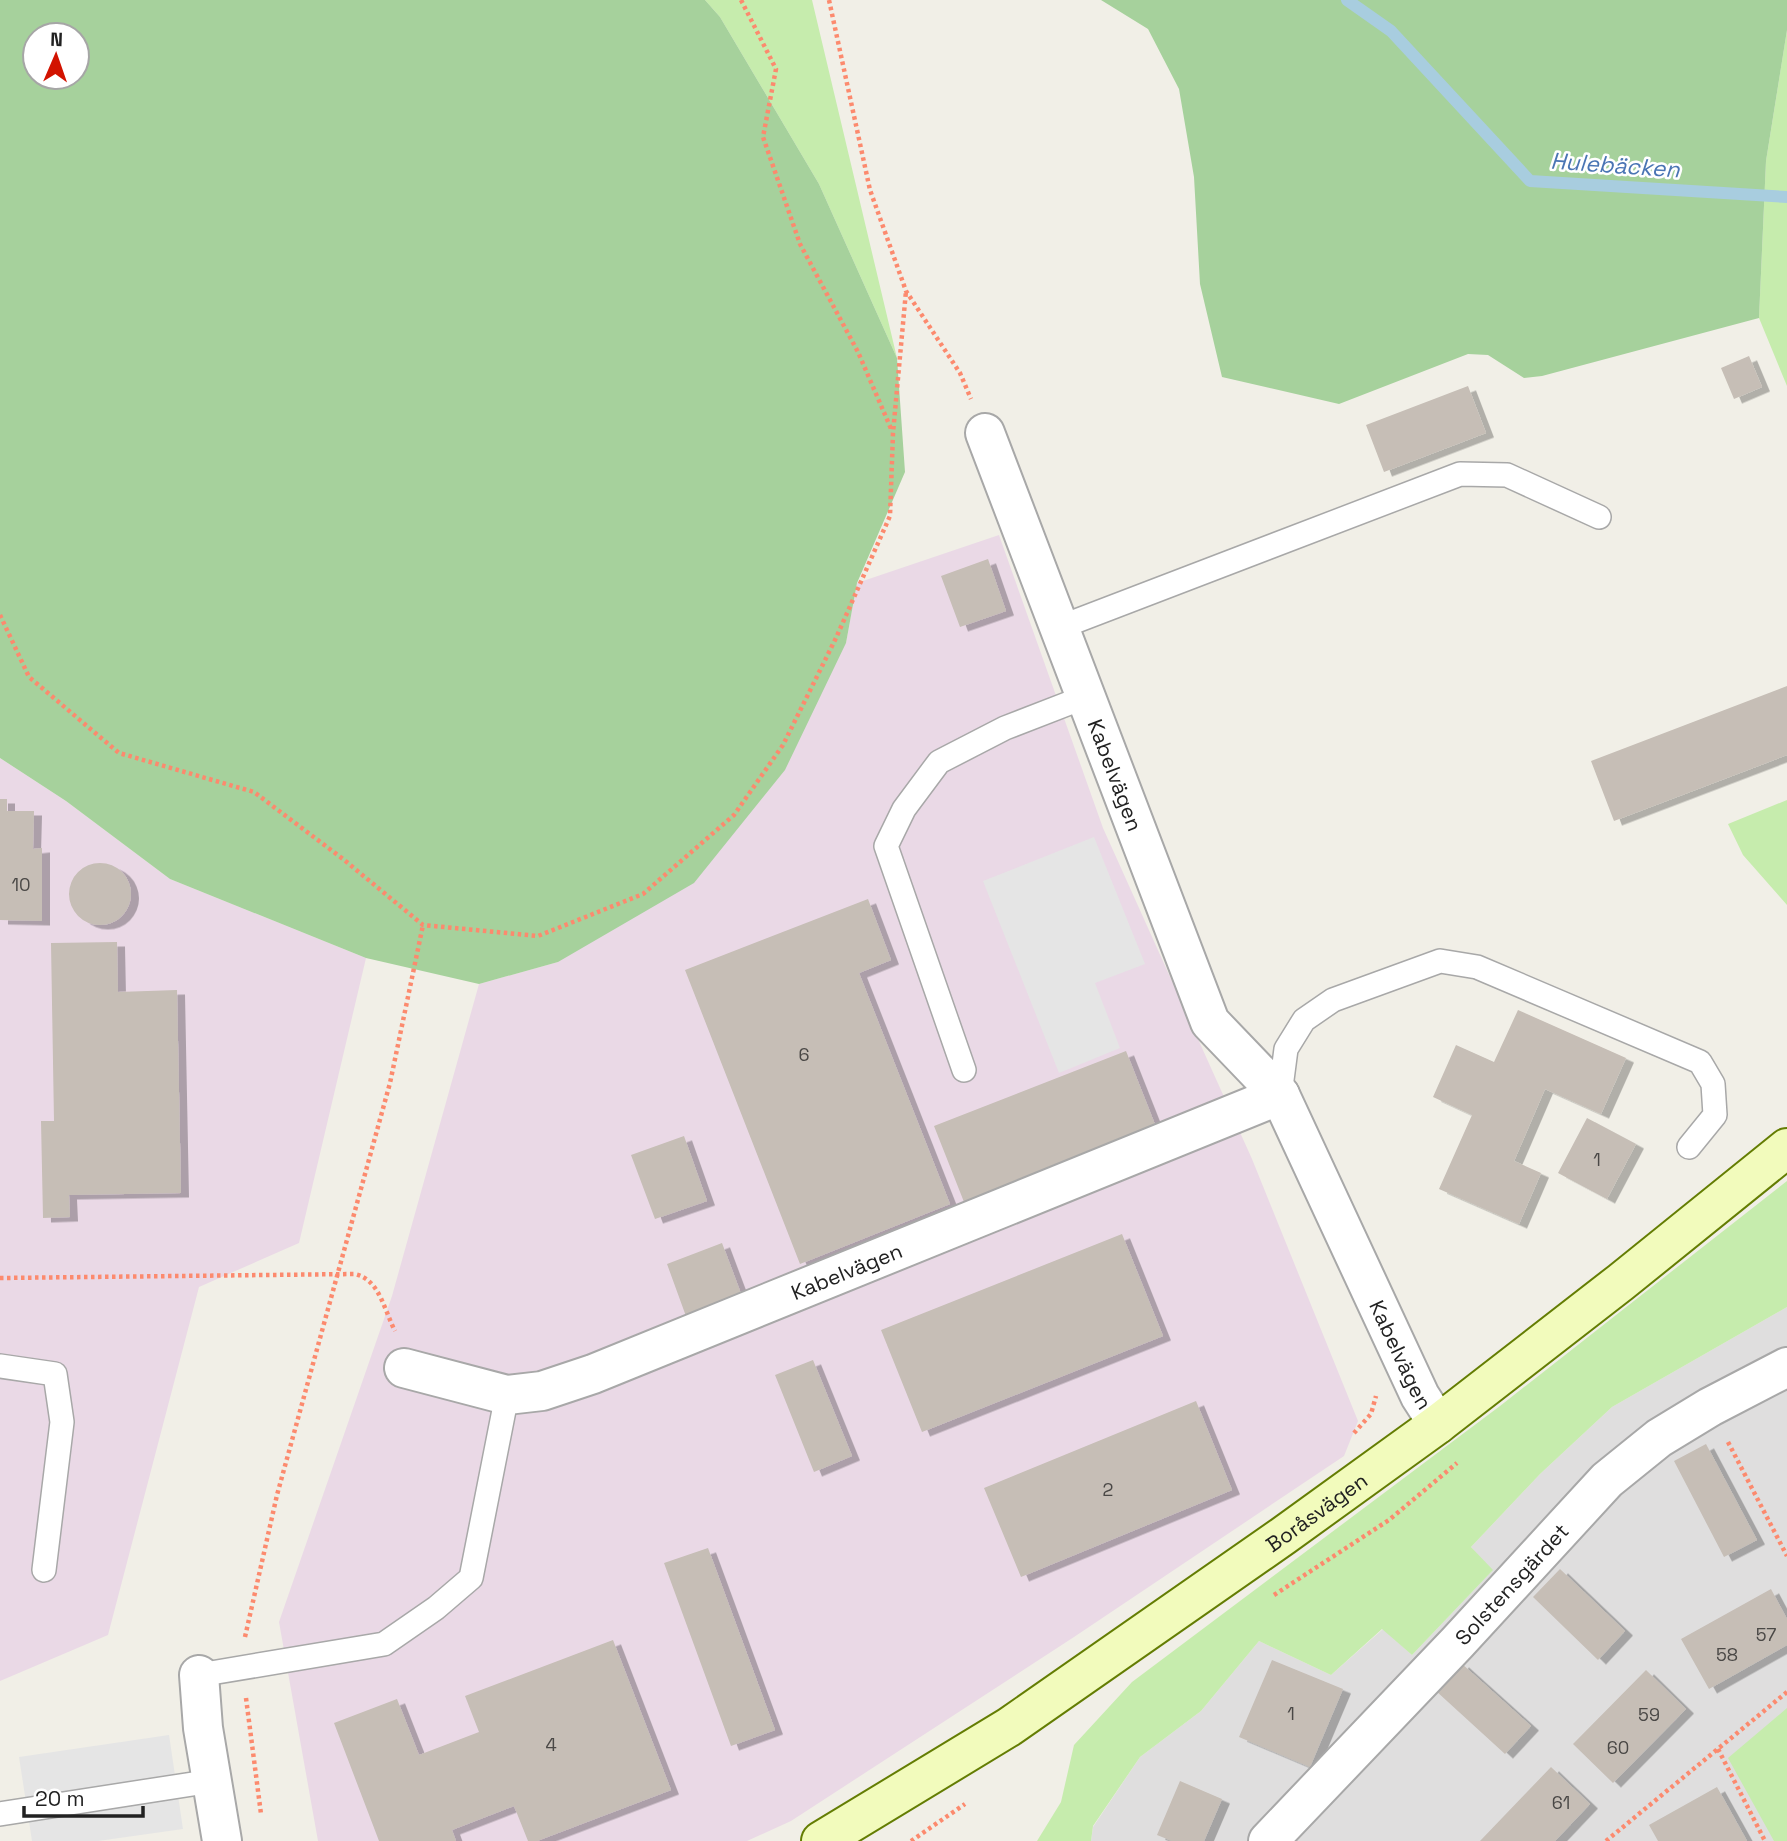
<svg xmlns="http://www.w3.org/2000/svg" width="1787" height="1841" font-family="'Space Grotesk',sans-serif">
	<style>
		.residential { fill: #dfdede }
		.industrial { fill: #ead9e6 }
		.grass { fill: #c6ecad }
		.forest { fill: #a6d19c; fill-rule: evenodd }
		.parking { fill: #e5e5e5 }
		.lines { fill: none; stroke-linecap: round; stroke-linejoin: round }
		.stream { stroke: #a8cddf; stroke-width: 12 }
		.building { fill: #c6beb6; filter: url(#shadow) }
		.lane-casing { stroke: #a8a8a8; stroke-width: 26 }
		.street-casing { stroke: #a8a8a8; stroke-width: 42 }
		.secondary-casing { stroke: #647d03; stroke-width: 42 }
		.path { stroke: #fc8a6e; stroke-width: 4.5; stroke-dasharray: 3.5 3.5; stroke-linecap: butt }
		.lane { stroke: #fff; stroke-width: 23 }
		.street { stroke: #fff; stroke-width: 38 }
		.secondary { stroke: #f2fbbc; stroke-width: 38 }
		.labels { text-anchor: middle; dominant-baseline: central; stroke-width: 5; stroke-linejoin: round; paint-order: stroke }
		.number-label { font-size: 18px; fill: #4a4846 }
		.street-label { font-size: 21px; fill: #212121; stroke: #fff }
		.water-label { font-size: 23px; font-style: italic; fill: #4a75b4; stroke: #fff }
	</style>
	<defs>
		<filter id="shadow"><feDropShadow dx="8" dy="4.5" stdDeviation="0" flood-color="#0004"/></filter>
	</defs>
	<rect width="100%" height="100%" fill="#f1efe7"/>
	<path class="residential" d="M1787,1307V1841H1091L1093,1827L1140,1757L1201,1711L1259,1641L1331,1675L1383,1629L1412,1655L1492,1571L1471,1547L1540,1474L1612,1407Z"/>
	<path class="industrial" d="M999,535L1103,828L1252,1159L1358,1421L1344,1456L1074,1637L791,1821L747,1841H318L279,1622L392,1296L479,984L558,962L846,643L857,583Z
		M0,758L66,801L170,879L366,958L299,1243L199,1287L108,1635L0,1681Z"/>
	<path class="grass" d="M705,0H812L897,358L819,184L720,17Z
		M1787,30V386L1759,318L1766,161Z
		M1787,800V905L1743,855L1728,824Z
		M1787,1181V1307L1612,1407L1540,1474L1471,1547L1493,1570L1412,1655L1382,1629L1331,1675L1259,1641L1201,1711L1140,1757L1093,1826L1091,1841H1037L1061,1802L1074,1745L1132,1682L1500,1406Z
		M1787,1708V1841H1774L1728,1758Z"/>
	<path class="forest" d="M0,0H705L720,17L819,184L897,358L905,472L857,583L846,643L785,770L694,883L558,962L479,984L366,958L170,879L66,801L0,758ZM77,35V77H35V35Z
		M1101,0H1787V30L1766,161L1759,318L1542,376L1524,378L1488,355L1468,354L1339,404L1222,377L1200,284L1194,177L1179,89L1148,29Z"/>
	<path class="parking" d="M1094,837L1145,964L1095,983L1120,1048L1059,1073L983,881Z
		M169,1735L183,1829L98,1841H32L19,1757Z"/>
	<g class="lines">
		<path class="stream" d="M1347,0L1391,31L1530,181L1787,197"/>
	</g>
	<path class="building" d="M1749,356L1762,387L1734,399L1721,368Z
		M1468,386L1486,433L1384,472L1366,425Z
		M988,559L1006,611L960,627L941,576Z
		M1787,686V755L1614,821L1591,761Z
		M0,799H7V811H34L33,849L42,848V921L0,920Z
		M69 894a31 31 0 1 1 62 0a31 31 0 1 1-62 0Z
		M868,899L891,960L859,973L950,1204L800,1264L685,970Z
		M117,942L118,992L177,990L181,1193L69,1195L70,1217L43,1218L41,1121H54L51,943Z
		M1518,1010L1626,1058L1601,1114L1545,1089L1514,1161L1541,1173L1519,1224L1439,1189L1472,1115L1433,1097L1456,1045L1494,1062Z
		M1126,1051L1156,1127L964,1202L934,1126Z
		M1587,1118L1636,1144L1607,1199L1558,1173Z
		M684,1136L707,1201L655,1219L631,1155Z
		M1122,1234L1163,1336L922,1432L881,1330Z
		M722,1243L743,1299L687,1319L667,1264Z
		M813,1360L852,1456L814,1472L775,1375Z
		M1196,1401L1232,1490L1021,1577L984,1488Z
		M1706,1444L1757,1540L1724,1557L1674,1461Z
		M708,1548L775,1730L731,1746L664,1563Z
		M1560,1569L1625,1631L1598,1660L1533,1597Z
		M1771,1589L1787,1619V1645L1709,1689L1681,1639Z
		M613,1640L671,1790L537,1841H528L514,1806L452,1830L456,1841H379L334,1723L397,1699L419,1755L479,1732L465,1696Z
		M1272,1660L1343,1689L1310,1767L1239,1737Z
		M1461,1663L1531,1726L1505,1754L1436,1691Z
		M1646,1670L1686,1709L1613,1783L1573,1744Z
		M1551,1767L1590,1804L1555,1841H1480Z
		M1180,1781L1222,1799L1204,1841H1172L1157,1835Z
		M1717,1787L1747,1841H1658L1649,1825Z"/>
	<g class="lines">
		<defs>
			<path id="lane" d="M1058,628L1460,474L1507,475L1599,517
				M964,1070L886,846L904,809L939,762L1005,728L1085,697
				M1280,1095L1286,1049L1304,1020L1333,1000L1440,961L1477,967L1700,1062L1713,1084L1715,1115L1689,1147
				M0,1366L55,1374L62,1422L44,1570
				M199,1675L384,1644L436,1608L471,1578L507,1395
				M0,1814L212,1781"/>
			<g id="street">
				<path id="s1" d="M985,433L1210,1022L1280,1095L1420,1396L1438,1424"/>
				<path id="s2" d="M404,1368L507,1395L542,1391L593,1374L1280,1095"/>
				<path d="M199,1675L203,1728L222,1841"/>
				<path id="s3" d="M1268,1841L1457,1643L1607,1480L1659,1438L1710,1407L1787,1367"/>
			</g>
			<g id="secondary">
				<path id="s4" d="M821,1841L1009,1727L1283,1536L1438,1424L1621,1282L1787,1148"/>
			</g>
		</defs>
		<use href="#lane" class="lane-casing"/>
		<use href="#street" class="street-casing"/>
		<use href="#secondary" class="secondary-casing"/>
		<path class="path" d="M741,0L776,69L763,137L800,244L858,352L892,431
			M829,0L870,190L906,291L960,373L971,399
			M0,615L29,677L119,753L254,792L343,859L423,925L538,936L643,894L734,815L783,745L836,638L890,516L893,433L906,291
			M0,1278L355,1274C380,1280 384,1310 395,1331
			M1354,1433L1371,1414L1376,1396
			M1728,1442L1787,1556
			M1274,1595L1389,1520L1457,1463
			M245,1637L277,1495L390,1083L423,925
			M246,1698L261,1814
			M1718,1749L1765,1841
			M911,1841L965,1804
			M1606,1841L1787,1692"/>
		<use href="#lane" class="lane"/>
		<use href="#street" class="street"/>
		<use href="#secondary" class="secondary"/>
	</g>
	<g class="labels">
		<g class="number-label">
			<text x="21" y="884">10</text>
			<text x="804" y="1054">6</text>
			<text x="1597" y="1159">1</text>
			<text x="1108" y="1489">2</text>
			<text x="1766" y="1634">57</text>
			<text x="1727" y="1654">58</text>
			<text x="1291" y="1713">1</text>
			<text x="1649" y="1714">59</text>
			<text x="551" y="1744">4</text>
			<text x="1618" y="1747">60</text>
			<text x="1561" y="1802">61</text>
		</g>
		<g class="street-label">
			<text stroke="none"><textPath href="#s1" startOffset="366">Kabelvägen</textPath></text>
			<text stroke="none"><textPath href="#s2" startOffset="469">Kabelvägen</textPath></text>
			<text stroke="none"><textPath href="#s1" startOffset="1018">Kabelvägen</textPath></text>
			<text stroke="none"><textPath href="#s4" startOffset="595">Boråsvägen</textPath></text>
			<text stroke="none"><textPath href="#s3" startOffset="354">Solstensgärdet</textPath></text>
		</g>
		<g class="water-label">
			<text transform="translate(1615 165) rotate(4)">Hulebäcken</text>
		</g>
	</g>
	<g transform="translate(56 56) rotate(2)"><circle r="33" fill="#ffffff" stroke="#a6a6a6" stroke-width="2"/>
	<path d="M0-5L12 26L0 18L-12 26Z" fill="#d21300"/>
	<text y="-10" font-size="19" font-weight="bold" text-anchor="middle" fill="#212121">N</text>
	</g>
	<path d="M24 1806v10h119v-10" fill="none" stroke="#212121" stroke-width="3.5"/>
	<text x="35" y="1806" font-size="21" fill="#212121" stroke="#ffffff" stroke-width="5" paint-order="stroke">20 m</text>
</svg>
